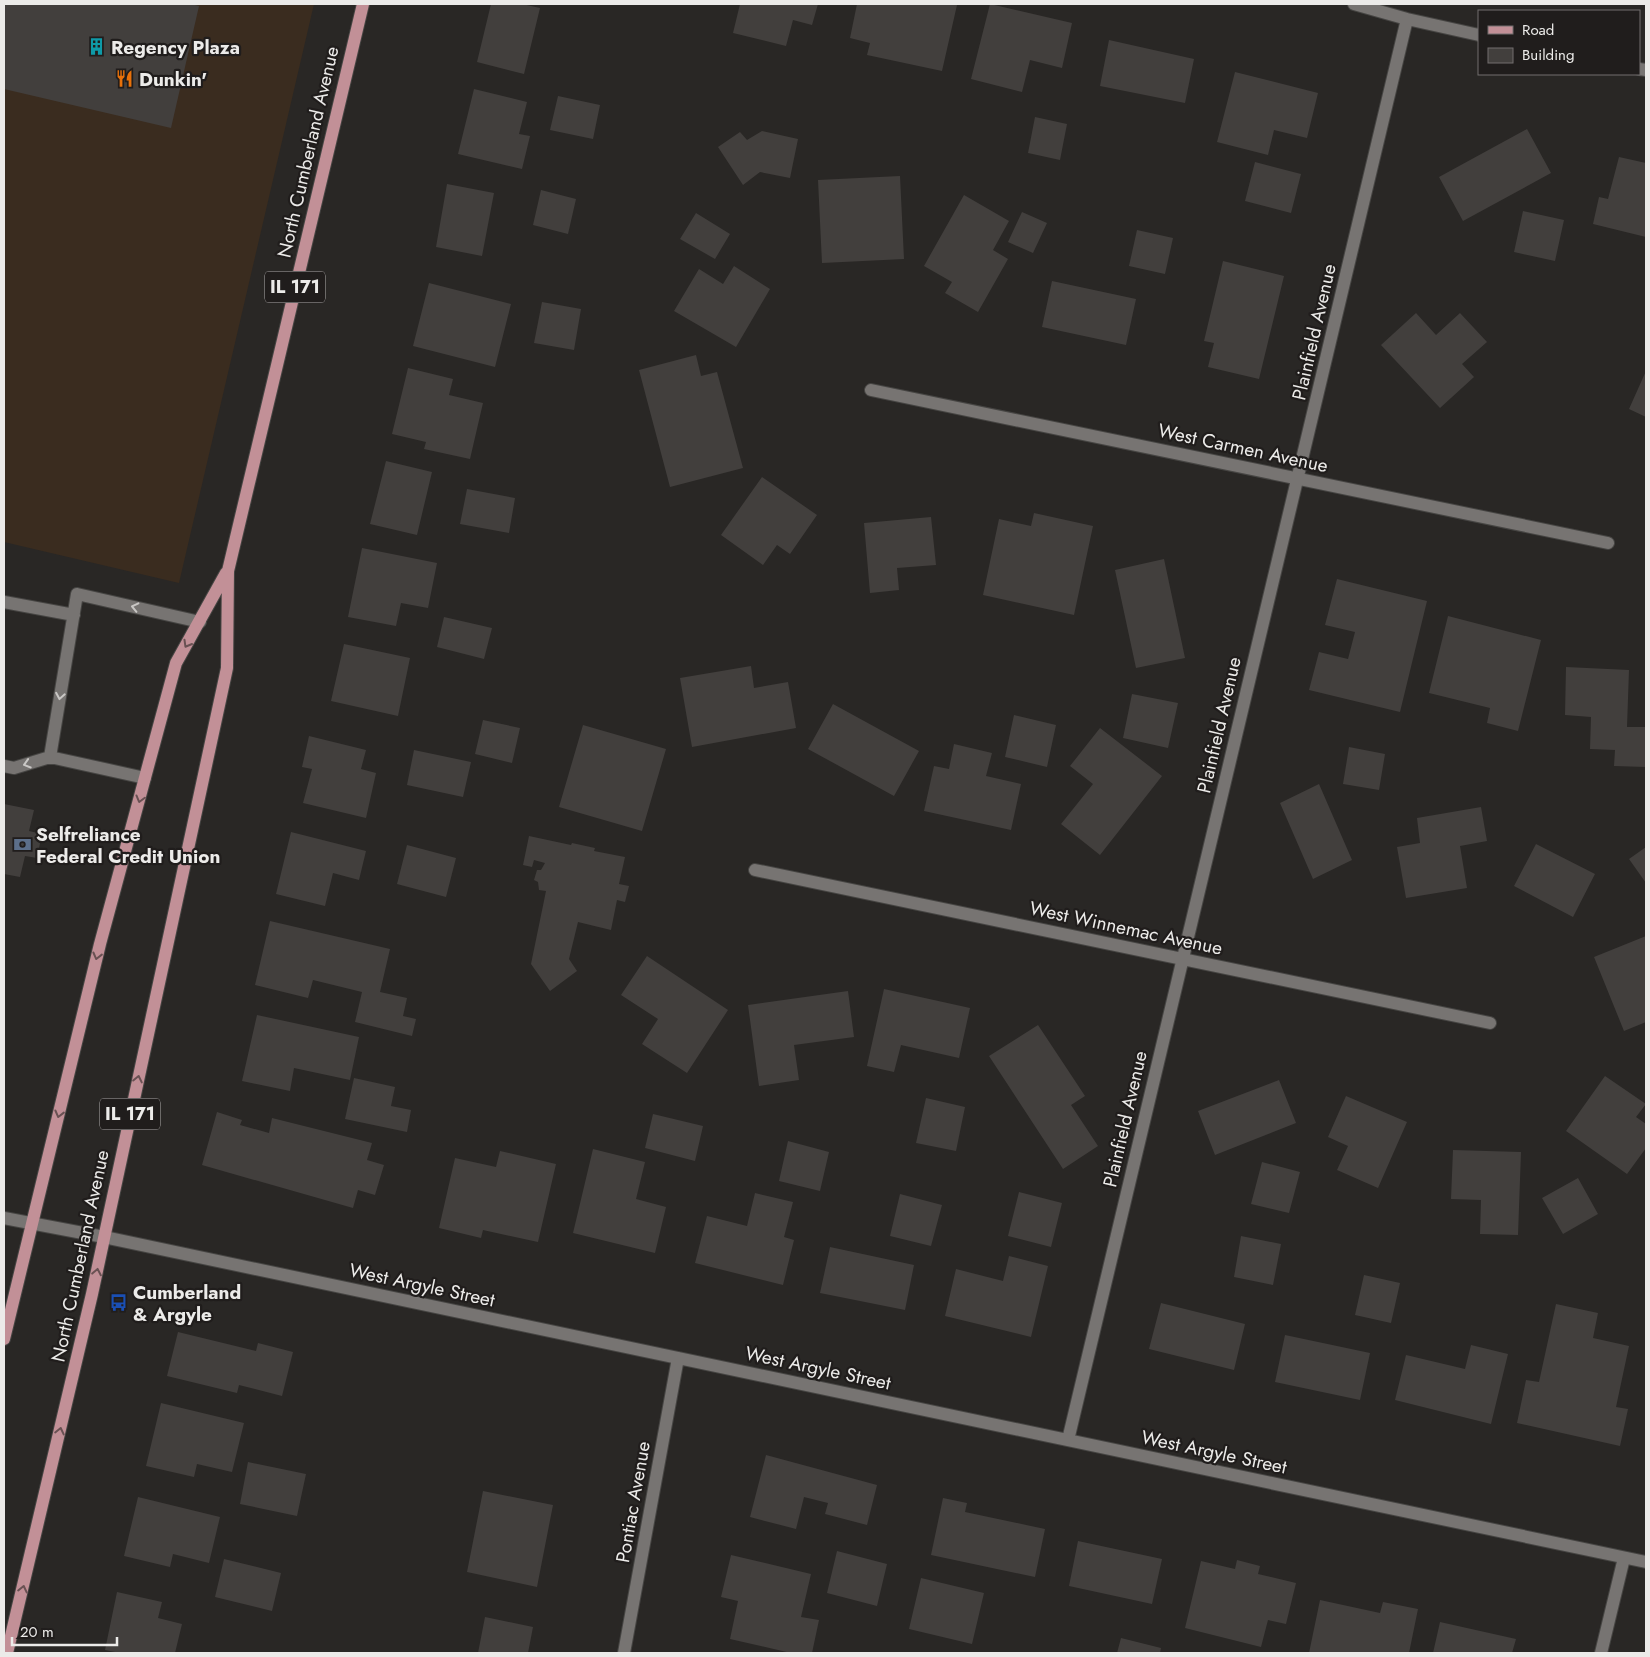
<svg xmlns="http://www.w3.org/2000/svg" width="1650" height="1657" font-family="Jost,sans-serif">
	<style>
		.commercial { fill: #3a2c1f }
		.building { fill: #423f3d }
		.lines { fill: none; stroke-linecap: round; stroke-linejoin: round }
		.service-casing { stroke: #464543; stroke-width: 14 }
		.minor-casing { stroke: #464543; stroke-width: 14 }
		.primary-casing { stroke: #464543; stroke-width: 14 }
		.service { stroke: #777472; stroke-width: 12 }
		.minor { stroke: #777472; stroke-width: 12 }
		.primary { stroke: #c29097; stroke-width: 12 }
		.oneway { stroke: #c9c7c5 }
		.oneway2 { stroke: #695153 }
		.labels { text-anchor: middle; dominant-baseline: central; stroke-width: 4.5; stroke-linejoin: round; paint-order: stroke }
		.shield { fill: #201d1c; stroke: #afadac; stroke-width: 1 }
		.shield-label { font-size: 18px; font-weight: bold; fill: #ecebe9 }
		.poi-label { font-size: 19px; font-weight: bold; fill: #ecebe9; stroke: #201d1c; text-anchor: start }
		.street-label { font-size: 19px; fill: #ecebe9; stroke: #201d1c }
	</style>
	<rect width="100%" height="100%" fill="#292725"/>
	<path class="commercial" d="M4,4H314L179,583L4,542Z"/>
	<path class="building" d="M4,4H191L199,6L171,128L4,89Z
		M491,4H522L540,8L524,74L477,62Z
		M740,4H818L812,25L793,20L786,46L733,33Z
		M857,4L957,5L942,71L867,55L870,43L850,38Z
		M990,4L1072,23L1062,68L1030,60L1022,92L971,79Z
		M1109,40L1194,59L1185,103L1100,86Z
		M1235,72L1318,93L1307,138L1274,130L1268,155L1217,142Z
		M474,89L527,102L519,134L530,136L522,169L458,154Z
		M558,96L600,105L593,139L550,130Z
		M1035,117L1067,124L1060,160L1028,153Z
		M1527,129L1551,173L1463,221L1439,177Z
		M762,131L798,139L790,178L760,172L743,185L718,147L740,132L747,140Z
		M1619,157L1646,163V237L1593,224L1599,197L1608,199Z
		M1255,162L1301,174L1291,213L1245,201Z
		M900,176L904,259L822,263L818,180Z
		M447,184L494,193L482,256L436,247Z
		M541,190L576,199L568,234L533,225Z
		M964,195L1009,221L993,250L1008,259L978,312L945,293L952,282L924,266Z
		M1523,211L1564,220L1555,261L1514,252Z
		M1022,212L1047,223L1033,253L1008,242Z
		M696,213L730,234L715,259L680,239Z
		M1137,230L1173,238L1165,274L1129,266Z
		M1223,261L1284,276L1259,379L1208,367L1214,343L1204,341Z
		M734,266L770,289L736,347L674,311L699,269L723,284Z
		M1052,281L1136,299L1126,345L1042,327Z
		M429,283L511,304L495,367L413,346Z
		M542,302L581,309L574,350L534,343Z
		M1416,313L1436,335L1460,313L1487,342L1462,364L1474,377L1440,408L1381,345Z
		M696,355L701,376L717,372L743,468L670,487L639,370Z
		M408,368L453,379L449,395L483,403L470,459L424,449L426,442L392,434Z
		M1646,371V417L1629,409Z
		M386,461L432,472L417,535L370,524Z
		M762,477L817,515L790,554L777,545L763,565L721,535Z
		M467,489L515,498L509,533L460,524Z
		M1034,513L1093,526L1074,615L983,595L999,519L1031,526Z
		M931,517L936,565L897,568L899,590L870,593L864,523Z
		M362,548L437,563L428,608L401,603L396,626L348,617Z
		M1164,559L1185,658L1136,668L1115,570Z
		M1337,579L1427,601L1400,712L1309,690L1319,652L1348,659L1355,632L1325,625Z
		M1448,616L1541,640L1518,731L1487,723L1490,708L1429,693Z
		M444,617L492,628L484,659L437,647Z
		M344,644L410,658L398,716L331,701Z
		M751,666L754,688L788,682L796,728L692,747L680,678Z
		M1566,667L1629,670L1627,727H1646V767L1614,766L1615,750L1590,749L1591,717L1565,715Z
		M1132,694L1178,703L1168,748L1123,738Z
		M833,704L919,751L894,796L808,749Z
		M1014,715L1056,725L1047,767L1005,757Z
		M483,720L520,728L512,763L475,754Z
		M583,725L666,749L642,831L559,807Z
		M1100,728L1162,776L1100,855L1061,824L1093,784L1070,766Z
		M309,736L366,750L361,769L376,773L366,818L303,803L312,769L302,767Z
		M954,744L992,753L986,776L1021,784L1011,830L924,811L934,766L949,769Z
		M1349,747L1385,754L1379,790L1343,784Z
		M414,750L471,762L463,797L407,785Z
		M1319,784L1352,860L1313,879L1280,803Z
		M4,804L34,810L29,831L42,834L37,858L25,856L20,877L4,874Z
		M1481,807L1487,841L1460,846L1467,888L1406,898L1397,847L1420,843L1417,818Z
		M291,832L366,851L359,880L333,873L325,906L276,894Z
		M529,836L571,845L572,843L595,848L594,851L625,857L619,884L629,886L625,902L617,900L611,930L578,922L569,959L577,971L550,991L531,964L546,891L539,890L538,882L534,880L537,870H541L545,863L534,860L532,867L523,865Z
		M1536,844L1595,874L1573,917L1514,886Z
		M407,845L456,858L446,897L397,884Z
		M1646,847V883L1629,859Z
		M270,921L390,949L380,992L407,998L403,1016L416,1019L412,1036L355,1022L362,992L313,980L308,998L255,985Z
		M1646,936V1022L1624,1031L1594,957Z
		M647,956L728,1010L687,1073L642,1044L658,1019L621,995Z
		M884,989L970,1008L959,1058L901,1045L894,1072L867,1066Z
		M848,991L854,1037L794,1045L799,1080L759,1086L748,1005Z
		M257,1015L359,1037L350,1080L294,1068L290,1091L242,1081Z
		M1038,1025L1085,1096L1071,1105L1098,1146L1063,1169L989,1056Z
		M1605,1076L1646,1104L1636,1117L1646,1124V1148L1627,1174L1566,1131Z
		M354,1078L395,1087L391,1106L411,1110L407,1132L345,1119Z
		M1279,1080L1296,1123L1215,1155L1198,1111Z
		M1346,1096L1407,1122L1378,1188L1337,1170L1348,1146L1328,1137Z
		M926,1098L965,1107L956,1151L916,1143Z
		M217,1112L242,1120L240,1125L269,1133L272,1118L372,1143L367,1160L384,1165L375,1195L358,1190L353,1208L202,1165Z
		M653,1114L703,1126L695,1161L645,1148Z
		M788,1141L829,1152L820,1191L779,1181Z
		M593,1149L645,1162L636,1199L666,1207L655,1253L573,1233Z
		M1453,1150L1521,1152L1518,1235L1480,1234L1481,1200L1451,1199Z
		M500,1151L556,1164L538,1242L483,1230L481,1238L439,1228L455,1158L496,1167Z
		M1262,1162L1300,1172L1289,1213L1251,1204Z
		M1578,1178L1598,1214L1563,1234L1542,1198Z
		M1019,1192L1062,1203L1051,1247L1008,1236Z
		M755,1193L793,1202L784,1237L794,1240L783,1285L695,1263L707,1216L747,1226Z
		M900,1194L942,1205L931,1246L890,1236Z
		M1241,1236L1281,1244L1273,1285L1234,1277Z
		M830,1247L914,1265L905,1310L820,1293Z
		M1009,1256L1048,1266L1031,1337L945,1316L956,1269L1003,1281Z
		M1364,1275L1400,1283L1391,1323L1355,1315Z
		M1161,1303L1245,1324L1234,1370L1149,1349Z
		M1556,1304L1598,1313L1593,1338L1629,1346L1616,1407L1628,1409L1620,1446L1517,1423L1526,1380L1539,1382Z
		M178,1332L256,1351L258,1343L293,1352L282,1396L239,1385L237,1393L167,1376Z
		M1285,1335L1370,1353L1360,1400L1275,1382Z
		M1471,1345L1508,1354L1491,1424L1395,1400L1406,1355L1465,1369Z
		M161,1403L244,1423L232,1472L197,1464L194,1477L146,1466Z
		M766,1455L877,1485L867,1525L825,1514L828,1503L804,1497L796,1529L750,1517Z
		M248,1462L306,1474L297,1516L240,1504Z
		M483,1491L553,1505L537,1587L467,1572Z
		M138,1497L220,1517L209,1563L173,1554L170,1567L124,1556Z
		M943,1498L967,1503L965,1512L1045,1529L1035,1577L931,1555Z
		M1078,1541L1162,1559L1152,1604L1069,1586Z
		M837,1551L887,1564L877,1606L827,1593Z
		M731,1555L811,1574L801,1617L819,1620L812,1653H791L730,1639L738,1601L721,1597Z
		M224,1559L281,1573L272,1611L215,1597Z
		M1237,1560L1260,1566L1258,1574L1296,1583L1286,1624L1268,1620L1261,1647L1185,1628L1201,1561L1235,1569Z
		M921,1578L984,1593L972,1644L909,1629Z
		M117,1592L162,1602L158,1618L182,1624L175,1653H120L105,1650Z
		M1320,1600L1380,1613L1383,1602L1418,1609L1409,1653H1309Z
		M485,1617L533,1627L528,1653H478Z
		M1440,1622L1516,1639L1512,1653H1433Z
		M1121,1638L1161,1648L1160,1653H1117Z"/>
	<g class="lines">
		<defs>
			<path id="service" d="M4,602L74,615
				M4,766L14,768L50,757
				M145,778L50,757L77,594L200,622"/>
			<path id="minor" d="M1354,4L1407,19L1479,35
				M1639,69L1646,70
				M871,390L1608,543
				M755,870L1490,1023
				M4,1218L104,1237L1646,1562
				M1068,1440L1407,19
				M624,1653L678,1358
				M1601,1653L1624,1558"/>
			<path id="primary" d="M4,1339L100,944L176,663L226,573
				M7,1653L92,1294L227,668L228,571L363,4"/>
		</defs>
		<use href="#service" class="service-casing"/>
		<use href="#minor" class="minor-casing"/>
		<use href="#primary" class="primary-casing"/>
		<use href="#service" class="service"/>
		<use href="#minor" class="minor"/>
		<use href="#primary" class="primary"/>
	</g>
	<defs><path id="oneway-chevron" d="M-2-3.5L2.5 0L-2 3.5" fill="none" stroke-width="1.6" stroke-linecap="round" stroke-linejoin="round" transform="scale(1.25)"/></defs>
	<g class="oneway">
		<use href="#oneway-chevron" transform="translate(135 607) rotate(-167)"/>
		<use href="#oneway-chevron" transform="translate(60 696) rotate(100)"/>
		<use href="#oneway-chevron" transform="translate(27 764) rotate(163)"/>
	</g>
	<g class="oneway2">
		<use href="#oneway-chevron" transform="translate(187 644) rotate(120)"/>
		<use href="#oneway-chevron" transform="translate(140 799) rotate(105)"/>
		<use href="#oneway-chevron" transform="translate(97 956) rotate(104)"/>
		<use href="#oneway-chevron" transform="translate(138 1079) rotate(-78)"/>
		<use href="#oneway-chevron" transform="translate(59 1114) rotate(104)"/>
		<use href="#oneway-chevron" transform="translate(97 1272) rotate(-79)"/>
		<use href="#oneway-chevron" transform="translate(60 1431) rotate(-77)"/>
		<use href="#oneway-chevron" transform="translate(23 1589) rotate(-77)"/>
	</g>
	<defs>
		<symbol id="building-bare" viewBox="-9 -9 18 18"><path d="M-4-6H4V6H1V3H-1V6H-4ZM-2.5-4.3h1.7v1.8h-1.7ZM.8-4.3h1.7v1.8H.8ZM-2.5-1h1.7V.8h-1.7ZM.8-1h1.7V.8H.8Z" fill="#0f9aa8" stroke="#201d1c" stroke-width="2.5" paint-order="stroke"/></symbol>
		<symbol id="restaurant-bare" viewBox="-9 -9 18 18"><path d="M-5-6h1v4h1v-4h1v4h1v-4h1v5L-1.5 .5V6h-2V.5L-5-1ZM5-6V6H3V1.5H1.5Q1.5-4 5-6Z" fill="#e8710a" stroke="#201d1c" stroke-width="2.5" paint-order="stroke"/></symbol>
		<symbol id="bank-bare" viewBox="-9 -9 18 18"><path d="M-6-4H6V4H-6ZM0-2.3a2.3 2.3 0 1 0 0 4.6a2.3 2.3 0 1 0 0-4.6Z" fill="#5c6f8a" stroke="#201d1c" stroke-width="2.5" paint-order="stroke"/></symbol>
		<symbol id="bus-bare" viewBox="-9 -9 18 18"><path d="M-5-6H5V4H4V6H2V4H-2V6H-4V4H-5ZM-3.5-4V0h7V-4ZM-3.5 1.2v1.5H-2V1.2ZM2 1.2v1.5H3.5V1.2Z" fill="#1a4fb4" stroke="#201d1c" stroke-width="2.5" paint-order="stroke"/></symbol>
	</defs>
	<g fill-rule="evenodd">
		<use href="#building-bare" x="84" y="34" width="25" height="25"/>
		<use href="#restaurant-bare" x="112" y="66" width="25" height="25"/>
		<use href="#bank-bare" x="10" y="832" width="25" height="25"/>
		<use href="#bus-bare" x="106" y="1290" width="25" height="25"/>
	</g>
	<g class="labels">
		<g class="shield">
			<rect x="265" y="271.5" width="60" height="31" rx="4"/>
			<rect x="100" y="1098.5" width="60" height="31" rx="4"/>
		</g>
		<g class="shield-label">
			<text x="295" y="287">IL 171</text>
			<text x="130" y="1114">IL 171</text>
		</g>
		<g class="poi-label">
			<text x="111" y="47">Regency Plaza</text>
			<text x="139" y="79">Dunkin'</text>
			<text x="36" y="834">Selfreliance<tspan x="36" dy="22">Federal Credit Union</tspan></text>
			<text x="133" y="1292">Cumberland<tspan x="133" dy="22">&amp; Argyle</tspan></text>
		</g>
		<g class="street-label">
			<text transform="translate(308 152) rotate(-77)">North Cumberland Avenue</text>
			<text transform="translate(1314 332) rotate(-77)">Plainfield Avenue</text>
			<text transform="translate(1243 448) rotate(12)">West Carmen Avenue</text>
			<text transform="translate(1219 725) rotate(-77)">Plainfield Avenue</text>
			<text transform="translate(1126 928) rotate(12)">West Winnemac Avenue</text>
			<text transform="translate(1125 1119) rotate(-77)">Plainfield Avenue</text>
			<text transform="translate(80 1256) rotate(-78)">North Cumberland Avenue</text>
			<text transform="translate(422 1285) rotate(12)">West Argyle Street</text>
			<text transform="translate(818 1368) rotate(12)">West Argyle Street</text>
			<text transform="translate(1214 1452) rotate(12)">West Argyle Street</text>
			<text transform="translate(633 1502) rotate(-80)">Pontiac Avenue</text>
		</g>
	</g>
	<rect width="1650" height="1657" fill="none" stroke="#ecebe9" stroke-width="10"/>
	<rect x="1478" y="10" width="162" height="65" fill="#201d1c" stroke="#726f6e"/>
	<rect x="1488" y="26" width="25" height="8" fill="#c29097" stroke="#726f6e"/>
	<text x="1522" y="35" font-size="15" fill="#ecebe9">Road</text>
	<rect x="1488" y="48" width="25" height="15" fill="#423f3d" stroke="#726f6e"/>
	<text x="1522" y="60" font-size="15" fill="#ecebe9">Building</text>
	<path d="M12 1637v8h105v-8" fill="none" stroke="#ecebe9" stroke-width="2.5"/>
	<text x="20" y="1637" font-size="15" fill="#ecebe9" stroke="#201d1c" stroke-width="4" paint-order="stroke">20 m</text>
</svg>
